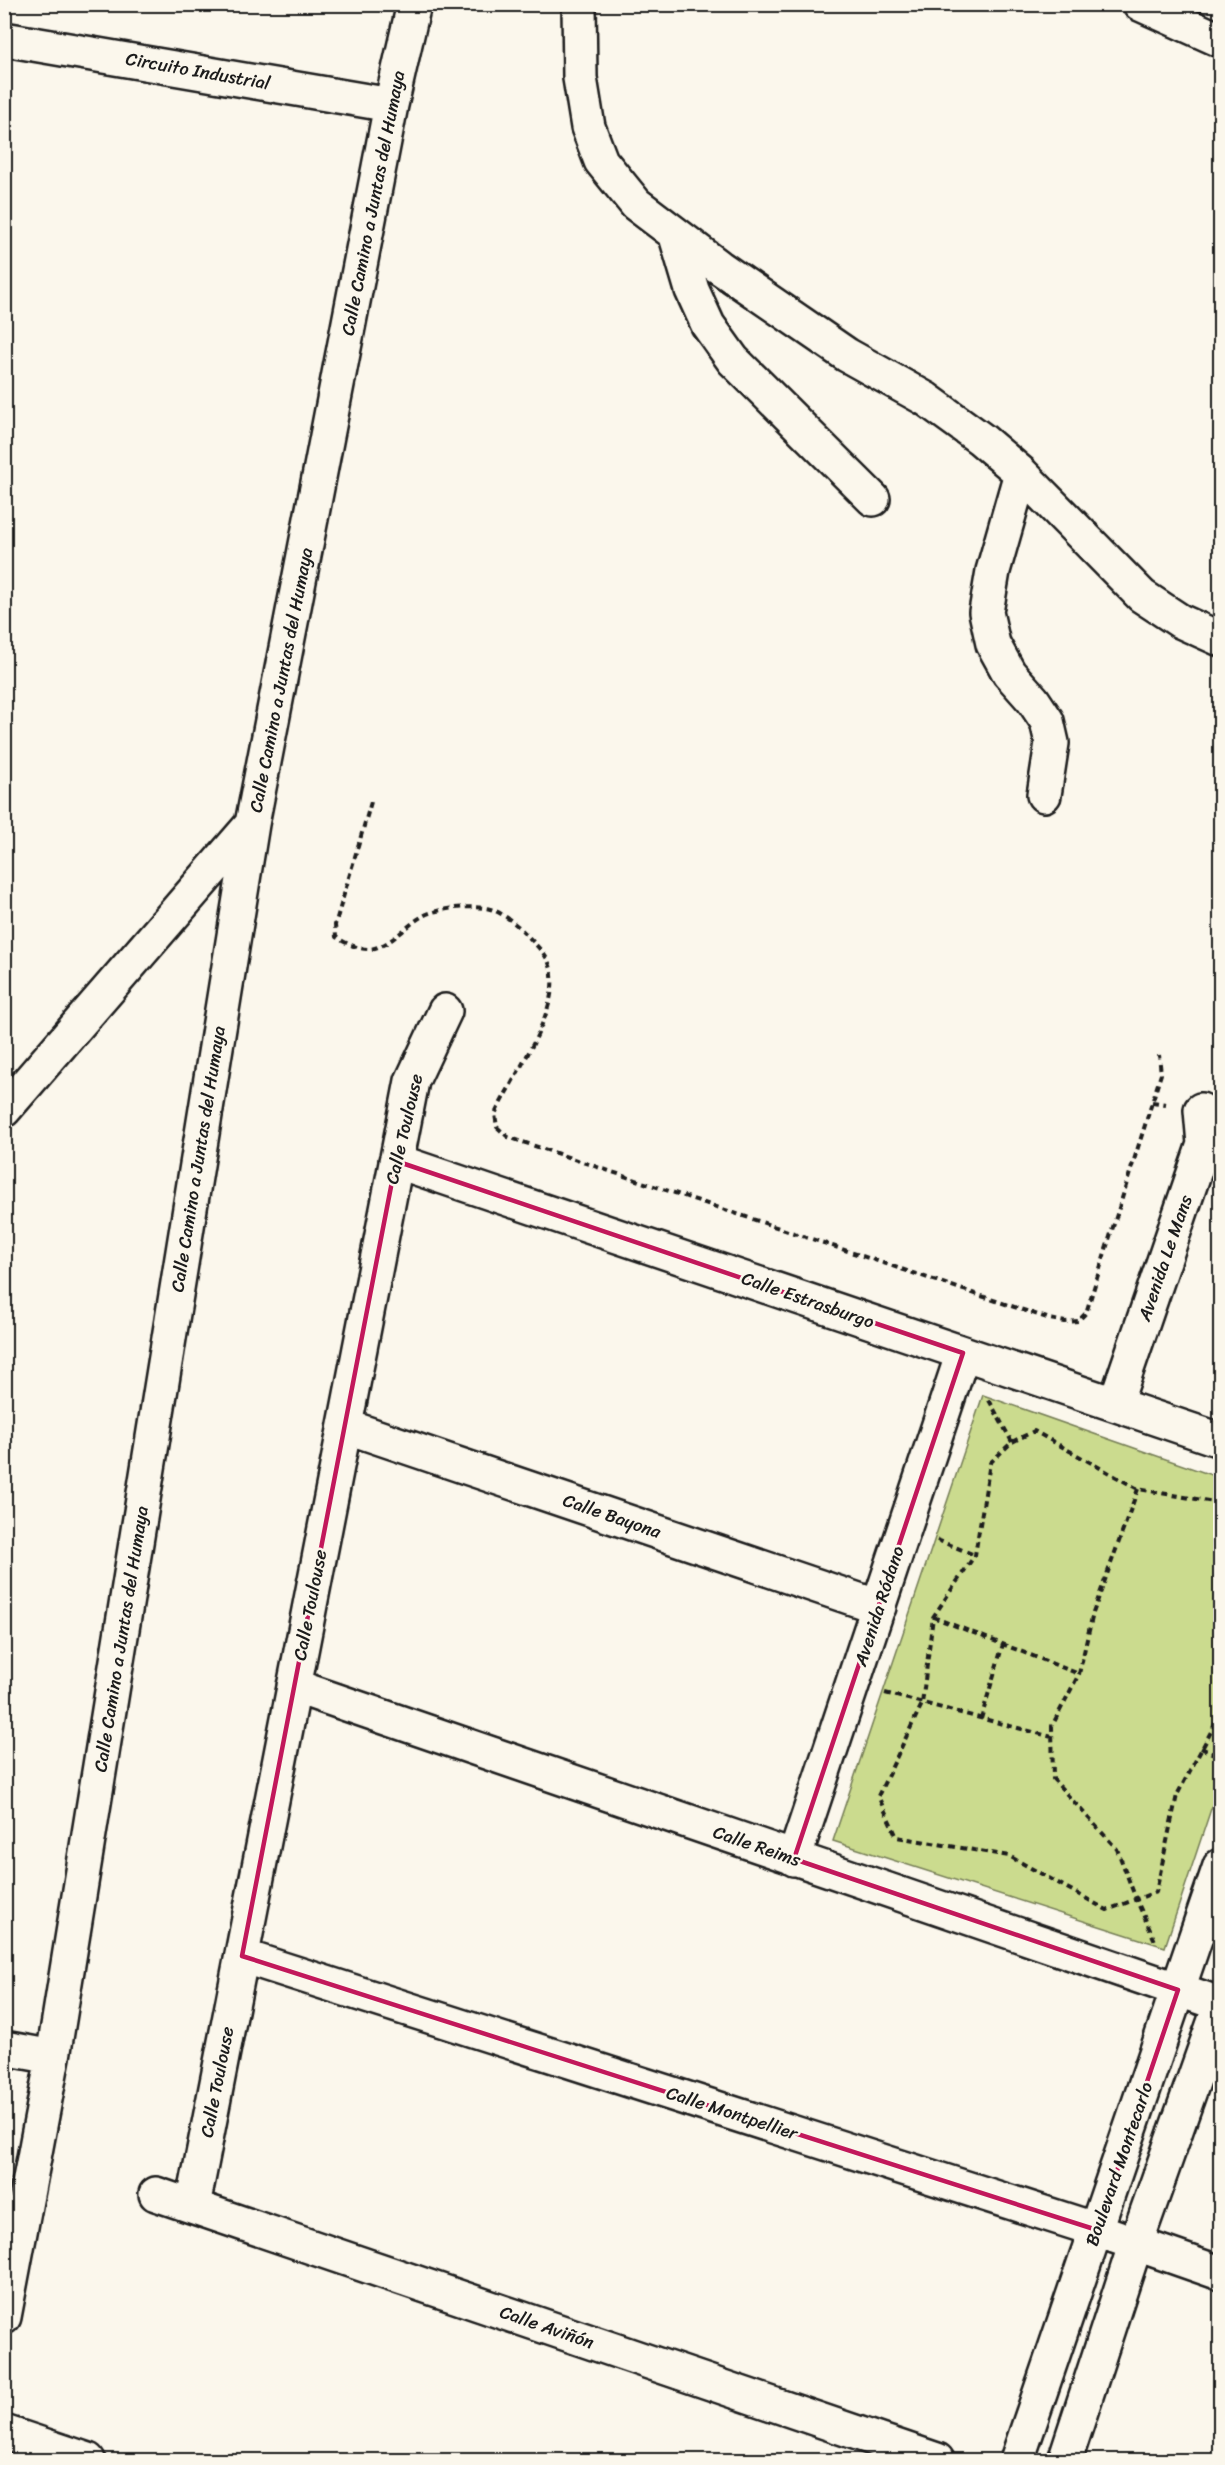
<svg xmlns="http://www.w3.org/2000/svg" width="1225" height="2465" font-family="Sriracha,sans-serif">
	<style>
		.green { fill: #cbdb8e; stroke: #747c55; stroke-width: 1.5 }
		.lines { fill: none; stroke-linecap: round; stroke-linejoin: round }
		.minor-casing { stroke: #1c1c1c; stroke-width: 38 }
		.path { stroke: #1c1c1c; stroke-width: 4; stroke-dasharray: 6 4.5; stroke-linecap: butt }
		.minor { stroke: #fbf7ec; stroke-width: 33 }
		.marked { fill: none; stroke: #c2185b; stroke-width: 4.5; stroke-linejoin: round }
		.labels { text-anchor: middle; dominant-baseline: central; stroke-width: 5; stroke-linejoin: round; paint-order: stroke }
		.street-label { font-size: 18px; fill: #1c1c1c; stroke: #fbf7ec }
	</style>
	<rect width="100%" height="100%" fill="#fbf7ec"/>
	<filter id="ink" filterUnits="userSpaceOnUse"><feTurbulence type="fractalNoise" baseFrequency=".0167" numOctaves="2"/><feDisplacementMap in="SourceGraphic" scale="12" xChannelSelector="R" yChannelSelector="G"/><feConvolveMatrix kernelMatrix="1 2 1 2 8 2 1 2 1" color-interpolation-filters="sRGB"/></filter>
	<g filter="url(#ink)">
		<path class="green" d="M983,1395L1220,1478V1782L1165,1947L833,1841Z"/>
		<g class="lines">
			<defs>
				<path id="minor" d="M579,4L580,78L588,127L601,161L636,204L719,267L847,355L926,399L981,439L1021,473L1142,596L1180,621L1220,639
					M1140,4L1220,40
					M4,39L391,105
					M676,236L692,290L708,325L733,360L873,499
					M1021,473L993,571L986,612L993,644L1009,673L1033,700L1047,721L1052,743L1044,795
					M4,1110L252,824
					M396,1161L1220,1440
					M1115,1404L1204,1144L1201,1110
					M345,1426L879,1607
					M294,1686L1220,2004
					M794,1859L963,1353
					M242,1956L1097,2230L1220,2273
					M4,2048L53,2057
					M156,2194L937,2460
					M193,2206L412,1081L445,1011
					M4,2317L53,2057L252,824L391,105L414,4
					M4,2432L88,2460
					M1017,2460L1220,1866
					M1065,2460L1136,2243L1220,2006"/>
			</defs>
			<use href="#minor" class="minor-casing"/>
			<path class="path" d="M371,802L335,925L336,937C347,944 365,953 378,947C395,941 408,924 423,916C436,908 475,905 490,909C504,913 517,925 527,935C534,943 545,953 549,963C566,1004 513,1076 495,1114L497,1127L508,1137L1050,1319L1065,1322L1078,1321L1086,1313L1161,1074L1159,1055
				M1152,1102L1166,1104
				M989,1400L1012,1442
				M1138,1489L1093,1613L1079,1674L1052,1726L1053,1779L1117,1849L1136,1899L1156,1943
				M1220,1503L1138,1489L1034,1431L1012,1442L990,1463L975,1555L933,1617L922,1704L878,1796L897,1837L1009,1856L1107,1910L1156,1892L1177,1795L1220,1715
				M937,1540L975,1555
				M933,1617L1079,1674
				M885,1693L1052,1737
				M981,1719L1003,1644
				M1201,1748L1220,1757"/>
			<use href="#minor" class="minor"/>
		</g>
	</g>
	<path class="marked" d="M396,1161L963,1353L794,1859L1178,1990L1097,2230L242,1956Z"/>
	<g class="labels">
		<g class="street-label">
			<text transform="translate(198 71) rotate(10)">Circuito Industrial</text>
			<text transform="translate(373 203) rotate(-79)">Calle Camino a Juntas del Humaya</text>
			<text transform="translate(281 680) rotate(-79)">Calle Camino a Juntas del Humaya</text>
			<text transform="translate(404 1129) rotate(-77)">Calle Toulouse</text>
			<text transform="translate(198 1159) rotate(-81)">Calle Camino a Juntas del Humaya</text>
			<text transform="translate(1165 1258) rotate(-71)">Avenida Le Mans</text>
			<text transform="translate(808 1300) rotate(19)">Calle Estrasburgo</text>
			<text transform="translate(612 1516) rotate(19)">Calle Bayona</text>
			<text transform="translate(310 1605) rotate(-79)">Calle Toulouse</text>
			<text transform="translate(879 1606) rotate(-72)">Avenida Ródano</text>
			<text transform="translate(121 1639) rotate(-81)">Calle Camino a Juntas del Humaya</text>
			<text transform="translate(757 1846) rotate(19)">Calle Reims</text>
			<text transform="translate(217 2082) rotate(-79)">Calle Toulouse</text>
			<text transform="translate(732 2113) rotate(18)">Calle Montpellier</text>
			<text transform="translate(1119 2164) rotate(-71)">Boulevard Montecarlo</text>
			<text transform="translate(547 2327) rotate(19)">Calle Aviñón</text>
		</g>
	</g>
	<rect width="1225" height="2465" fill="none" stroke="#fbf7ec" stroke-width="24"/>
	<rect x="12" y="12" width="1201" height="2441" fill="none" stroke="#1c1c1c" stroke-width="2" filter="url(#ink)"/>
</svg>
